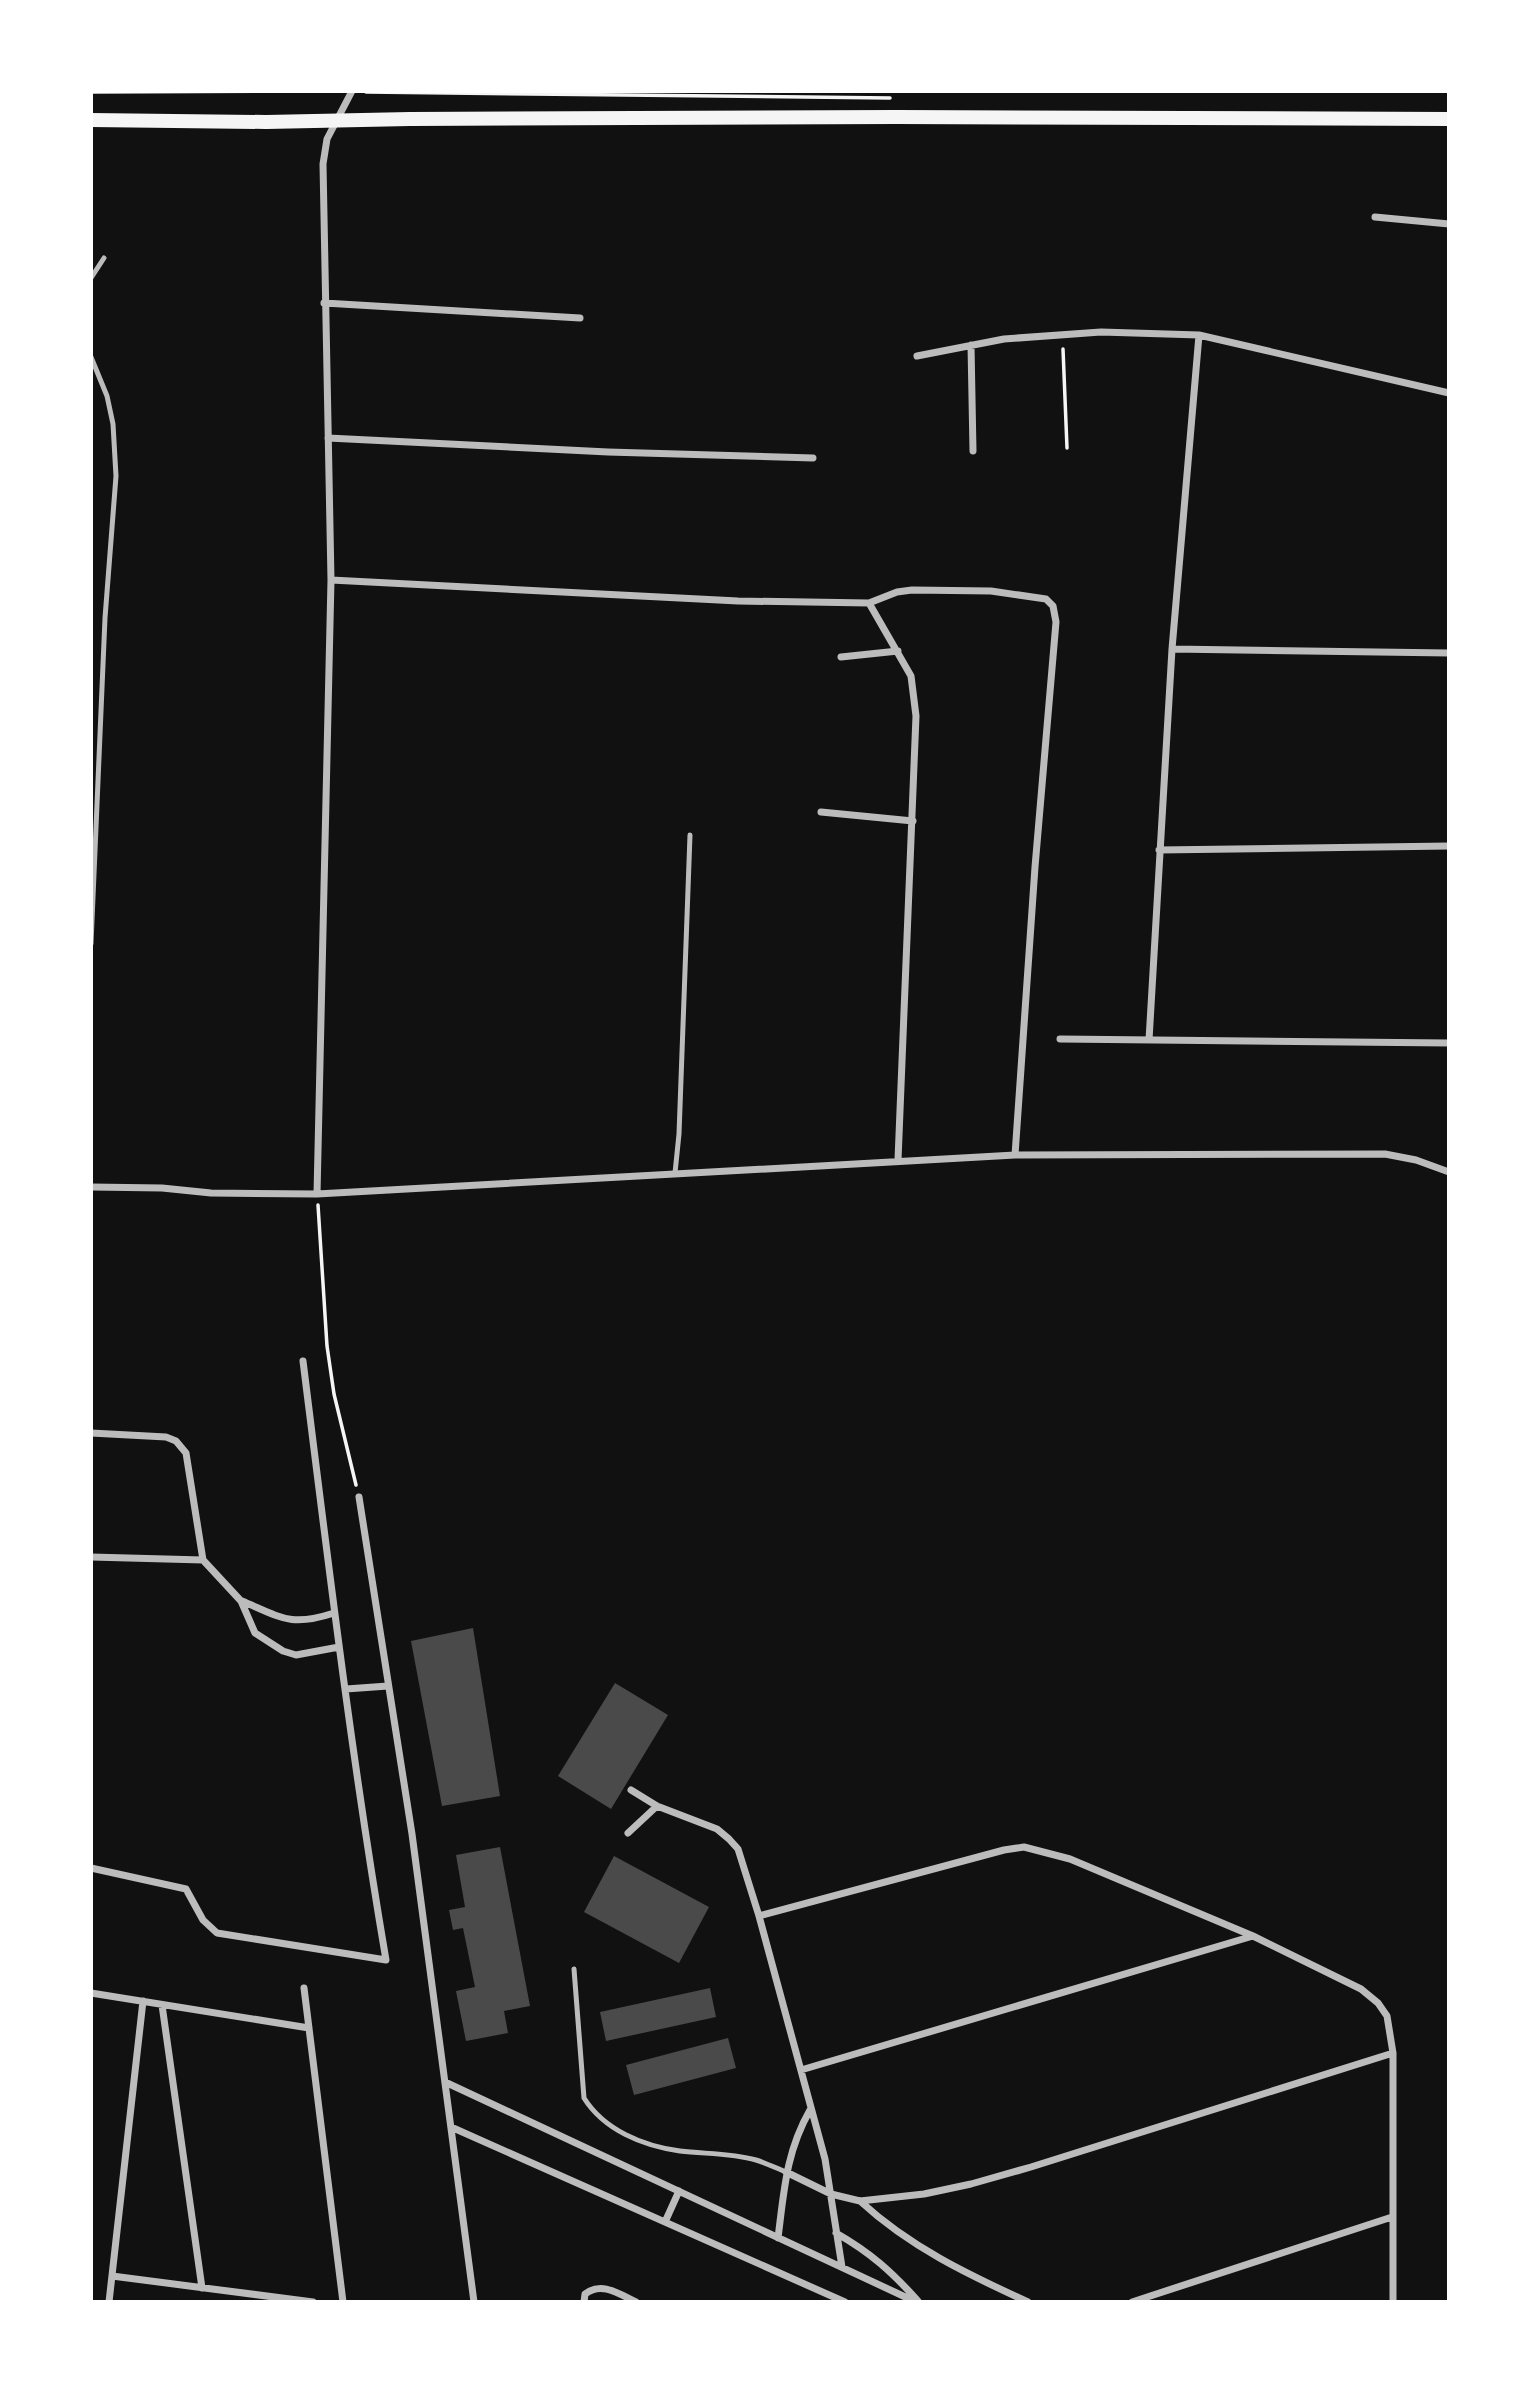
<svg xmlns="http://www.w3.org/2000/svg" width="1540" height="2393" font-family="Arial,sans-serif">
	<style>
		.building { fill: #4a4a4a }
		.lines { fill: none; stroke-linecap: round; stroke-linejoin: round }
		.path { stroke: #f5f5f5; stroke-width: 3.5 }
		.service { stroke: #bcbcbc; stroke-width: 5 }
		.minor { stroke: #bcbcbc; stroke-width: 7 }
		.secondary { stroke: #f5f5f5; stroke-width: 14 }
	</style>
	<rect width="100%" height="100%" fill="#111"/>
	<path class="building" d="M473,1628L500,1796L442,1806L411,1641Z
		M615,1683L668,1715L611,1809L558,1776Z
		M500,1847L530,2006L504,2011L508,2033L466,2041L456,1991L475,1987L463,1928L453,1930L449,1910L465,1907L456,1855Z
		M614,1856L709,1907L679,1963L584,1912Z
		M710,1988L716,2017L606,2041L600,2012Z
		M728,2038L736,2068L634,2095L626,2065Z"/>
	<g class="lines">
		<path class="path" d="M91,92L337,91
			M366,92L890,98
			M1063,349L1067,448
			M318,1205L327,1346L334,1394L356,1485"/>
		<path class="service" d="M91,278L104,258
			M91,357L107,396L113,424L116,476L105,618L91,944
			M675,1173L679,1134L690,835
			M574,1969L584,2098C604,2130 643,2146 680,2151C705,2154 731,2153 756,2160C766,2163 776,2168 786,2172"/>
		<path class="minor" d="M1375,217L1449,224
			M324,303L580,318
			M971,345L973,451
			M917,356L1004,339L1101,332L1199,335L1449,393
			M328,438L608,452L813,458
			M331,580L738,601L869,603L897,592L912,590L991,591L1046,599L1053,606L1056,622L1035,867L1015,1155
			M869,603L911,676L916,716L898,1160
			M1172,649L1449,653
			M841,657L898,651
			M821,812L913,821
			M1159,850L1449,846
			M1060,1039L1449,1043
			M1149,1040L1172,649L1199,335
			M91,1187L162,1188L211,1193L317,1194L1015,1155L1385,1154L1416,1160L1449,1172
			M317,1194L331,580L323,164L327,139L352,91
			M91,1433L166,1437L176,1441L186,1453L203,1560L241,1601L255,1633L283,1651L296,1655L339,1647
			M359,1497L412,1834L474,2302
			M91,1557L203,1560
			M242,1601C282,1618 291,1627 334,1613
			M346,1689L388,1686
			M631,1790L657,1806L717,1829L729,1839L738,1849L759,1916L825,2159L842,2267
			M628,1833L657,1806
			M91,1868L186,1889L203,1920L217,1933L386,1960C352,1761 328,1561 303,1361
			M759,1916L1004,1850L1024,1847L1070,1859L1253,1936L1361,1989L1378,2003L1387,2016L1393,2053V2302
			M304,1988L343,2302
			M91,1993L309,2028
			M162,2005L202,2288
			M801,2070L1253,1936
			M445,2082L916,2302
			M451,2127L845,2302
			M786,2172L831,2194L860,2201L924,2194L971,2184L1031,2167L1393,2053
			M860,2201C910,2247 967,2274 1028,2302
			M665,2222L679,2191
			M836,2233C871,2253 892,2272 918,2301
			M778,2238C784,2191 786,2152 810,2110
			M112,2276L313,2302
			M109,2302L143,2001
			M584,2302L585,2294C602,2281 619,2294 636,2302
			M1132,2302L1392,2217"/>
		<path class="secondary" d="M91,120L266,122L410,119L896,117L1449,119"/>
	</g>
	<rect width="1540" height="2393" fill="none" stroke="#ffffff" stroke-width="186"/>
</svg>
